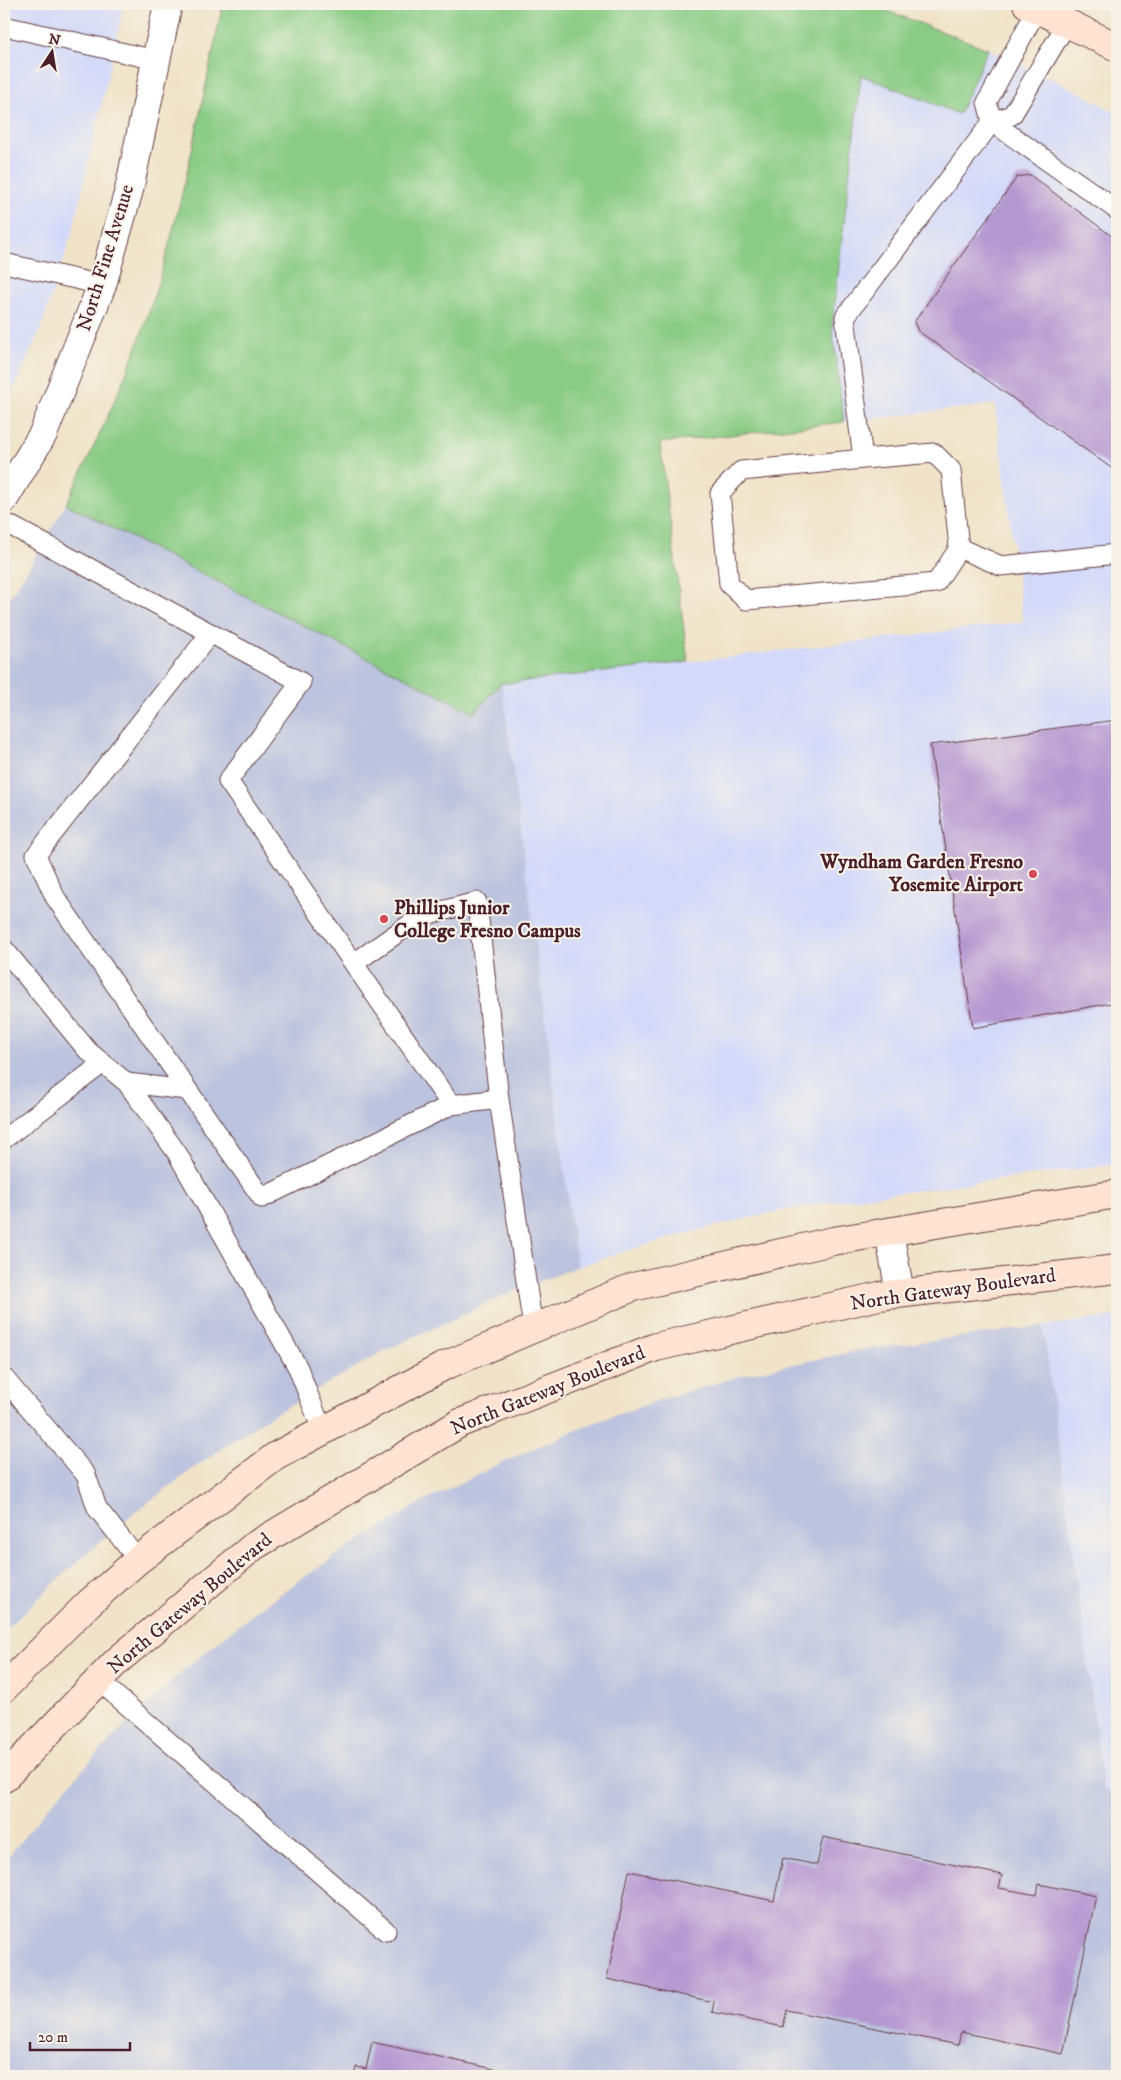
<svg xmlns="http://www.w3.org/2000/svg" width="1121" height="2080" font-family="'IM FELL DW Pica',serif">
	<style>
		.built { fill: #d3d9f9 }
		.industrial { fill: #bcc3de }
		.green { fill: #8acc85; stroke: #6a7658 }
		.building { fill: #b698d1 }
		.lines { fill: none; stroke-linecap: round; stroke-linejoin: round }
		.service-casing { stroke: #633c43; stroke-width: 21 }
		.minor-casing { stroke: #633c43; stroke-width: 30 }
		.tertiary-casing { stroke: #633c43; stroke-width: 30 }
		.secondary-casing { stroke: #633c43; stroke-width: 30 }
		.service { stroke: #fff; stroke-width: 19 }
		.minor { stroke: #fff; stroke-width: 28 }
		.tertiary { stroke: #fff; stroke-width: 28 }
		.secondary { stroke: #fee3d2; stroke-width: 28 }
		.poi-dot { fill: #d1495b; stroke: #f7f3e8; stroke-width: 2 }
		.labels { text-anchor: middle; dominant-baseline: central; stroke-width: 4; stroke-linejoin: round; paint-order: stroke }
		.street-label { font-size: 20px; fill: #4a1f2b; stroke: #f7f3e8 }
		.poi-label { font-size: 20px; font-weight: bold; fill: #4a1f2b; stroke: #f7f3e8; text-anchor: end }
	</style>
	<rect width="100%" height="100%" fill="#f7f3e8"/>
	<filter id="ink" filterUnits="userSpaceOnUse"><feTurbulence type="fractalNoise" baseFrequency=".02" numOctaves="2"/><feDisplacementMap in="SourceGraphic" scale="10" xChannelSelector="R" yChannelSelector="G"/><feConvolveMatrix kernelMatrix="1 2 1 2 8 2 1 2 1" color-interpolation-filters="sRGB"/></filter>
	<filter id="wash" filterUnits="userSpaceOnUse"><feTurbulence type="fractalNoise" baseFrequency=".0096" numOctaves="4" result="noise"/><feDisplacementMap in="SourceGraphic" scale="20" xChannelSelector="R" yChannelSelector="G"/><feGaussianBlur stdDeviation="1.12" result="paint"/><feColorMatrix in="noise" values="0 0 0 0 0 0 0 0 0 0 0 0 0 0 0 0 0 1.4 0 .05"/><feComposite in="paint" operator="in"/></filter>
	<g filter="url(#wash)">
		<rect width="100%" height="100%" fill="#f0e3c8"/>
		<path class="built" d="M4,4H124L73,230L42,325L4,411Z
			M988,49L1081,93L1117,114V1164L836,1201L784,1210L706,1228L629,1250L577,1267L502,684L1023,622L995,404L844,422L832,327L861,75L959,114Z
			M1117,1316V1794L1104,1791L1043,1326Z"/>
		<path class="industrial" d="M66,504L474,713L500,684H502L577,1267L503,1296L382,1352L264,1420L198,1465L134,1513L79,1560L4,1631V607L25,574Z
			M1043,1326L1104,1790L1117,1794V2076H4V1862L50,1805L115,1735L185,1669L259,1609L338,1554L419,1504L503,1462L591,1424L659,1400L751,1373L861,1350Z"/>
		<path class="green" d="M223,4H869L988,49L959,114L861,75L832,327L844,422L660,443L688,662L500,684L474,713L66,504C98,439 129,374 151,306C183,207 201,105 223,4Z"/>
		<g id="blocks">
			<path class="building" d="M1030,175L1117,240V472L918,331L914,322L1017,177Z
				M1117,720V1002L973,1028L930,745Z
				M823,1837L1002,1875L999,1888L1037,1895L1039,1884L1096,1896L1063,2054L961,2032L958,2045L787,2010L783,2027L712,2012L714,2002L607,1979L629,1871L774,1901L783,1858L817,1865Z
				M372,2042L521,2075V2076H354L356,2067L366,2069Z"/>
		</g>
	</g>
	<g filter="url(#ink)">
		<use href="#blocks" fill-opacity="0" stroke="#633c43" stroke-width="1"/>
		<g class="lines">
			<defs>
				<path id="service" d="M1037,9L987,102L992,122L1012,115L1067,23
					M4,26L156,60
					M4,263L102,285
					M863,459L934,453L951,470L959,548L936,583L746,600L729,584L720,493L741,471L863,459L845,317L992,122L1117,210
					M4,522L301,682L228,781L451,1105L499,1099L533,1328
					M959,548L1001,566L1117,554
					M210,634L36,855L55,897L262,1198L451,1105
					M4,949L88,1051L127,1083L187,1090
					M354,963L422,916L477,902L499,1099
					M127,1083L177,1153L298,1368L322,1430
					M4,1139L103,1063
					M4,1378L86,1475L97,1508L138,1560
					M98,1680L386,1931"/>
				<path id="minor" d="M4,499L43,434L102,285L129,190L168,4"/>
				<path id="tertiary" d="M889,1232L900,1293"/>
				<path id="secondary" d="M1027,4L1117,47
					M4,1688L89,1603L138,1560L276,1456L444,1366L633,1287L833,1241L1117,1194
					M4,1778L117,1661L254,1546L460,1423L656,1347L879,1296L1117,1269"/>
			</defs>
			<use href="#service" class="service-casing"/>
			<use href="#minor" class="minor-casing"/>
			<use href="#tertiary" class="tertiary-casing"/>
			<use href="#secondary" class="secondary-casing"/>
			<use href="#service" class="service"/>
			<use href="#minor" class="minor"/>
			<use href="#tertiary" class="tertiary"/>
			<use href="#secondary" class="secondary"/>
		</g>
	</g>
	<g class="poi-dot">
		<circle cx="1033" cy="874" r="5"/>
		<circle cx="384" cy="919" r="5"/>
	</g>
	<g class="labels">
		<g class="street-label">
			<text transform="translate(106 258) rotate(-73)">North Fine Avenue</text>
			<text transform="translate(953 1290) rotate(-8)">North Gateway Boulevard</text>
			<text transform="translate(548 1391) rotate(-22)">North Gateway Boulevard</text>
			<text transform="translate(190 1604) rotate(-40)">North Gateway Boulevard</text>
		</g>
		<g class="poi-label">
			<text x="1023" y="862">Wyndham Garden Fresno<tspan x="1023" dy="23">Yosemite Airport</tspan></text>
			<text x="394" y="908" text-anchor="start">Phillips Junior<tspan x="394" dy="23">College Fresno Campus</tspan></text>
		</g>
	</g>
	<rect width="1121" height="2080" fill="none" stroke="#f7f3e8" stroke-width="20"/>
	<g transform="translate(52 52) rotate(12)" stroke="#f7f3e8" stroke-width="4" paint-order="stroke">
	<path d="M0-4L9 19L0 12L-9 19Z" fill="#4a1f2b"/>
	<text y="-8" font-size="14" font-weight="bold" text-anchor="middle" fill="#4a1f2b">N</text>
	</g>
	<path d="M30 2042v8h100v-8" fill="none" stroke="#4a1f2b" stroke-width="2.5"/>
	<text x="38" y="2042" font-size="15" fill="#4a1f2b" stroke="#f7f3e8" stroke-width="4" paint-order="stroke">20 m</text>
</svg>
